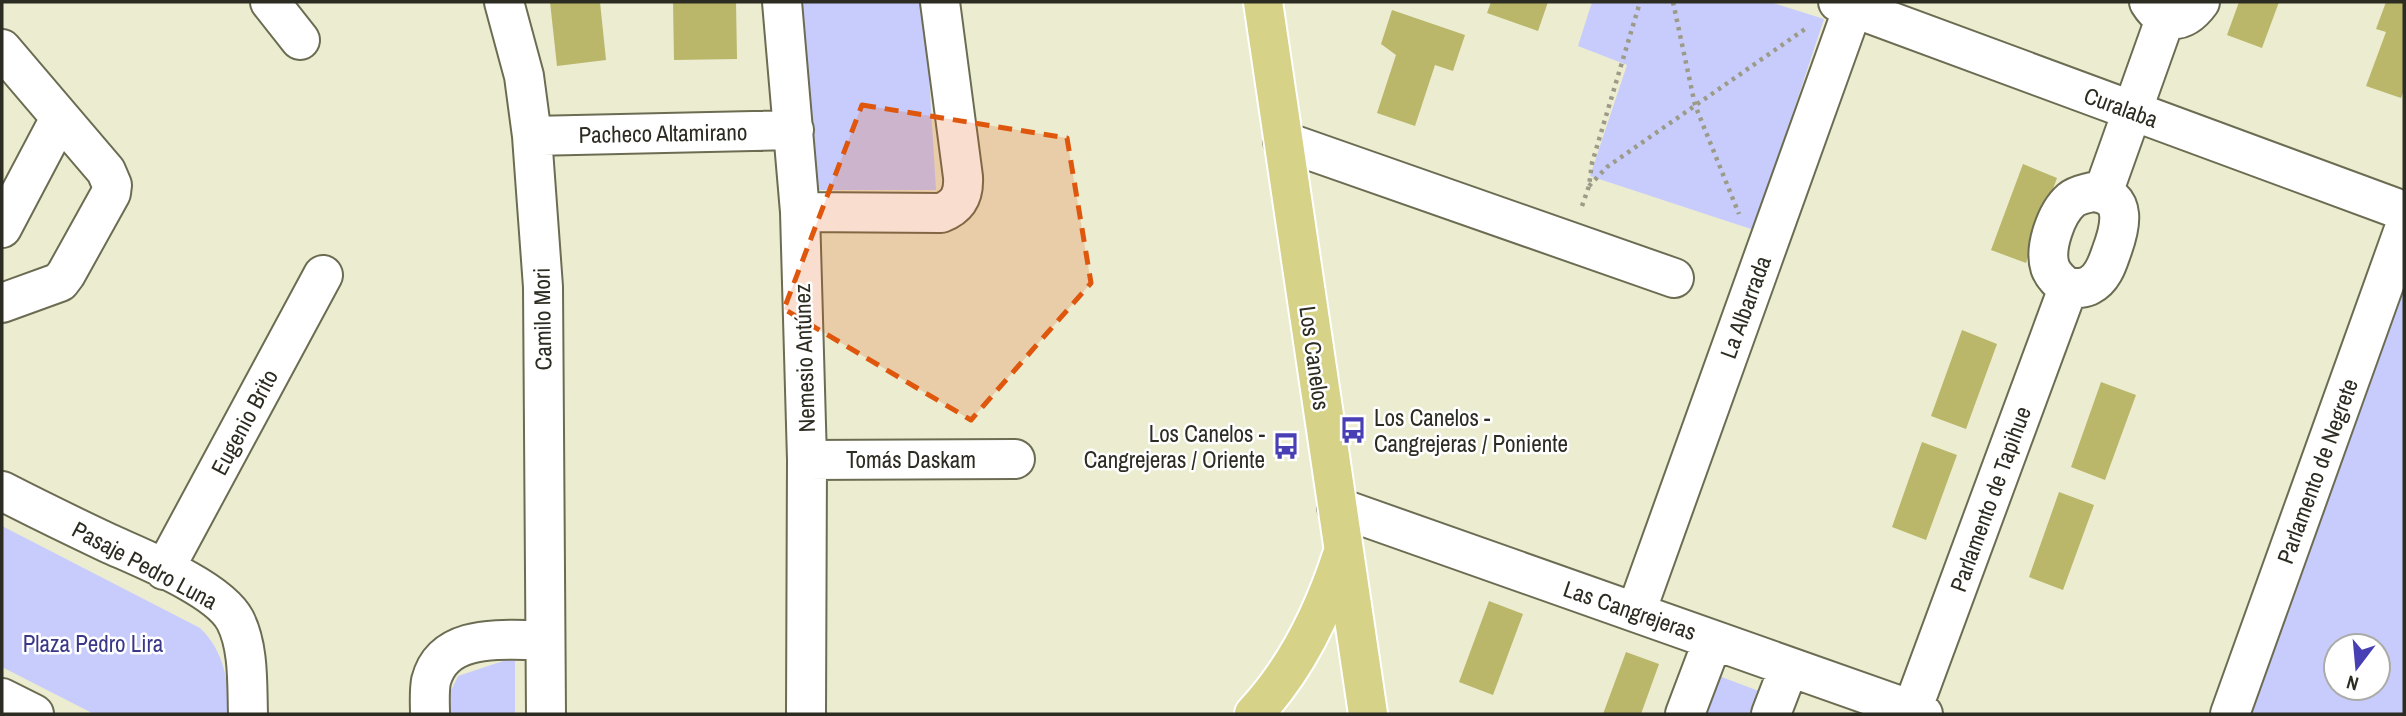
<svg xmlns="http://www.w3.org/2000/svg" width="2406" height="716" font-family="'Archivo Narrow',sans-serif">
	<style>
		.green { fill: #c7ccfd; fill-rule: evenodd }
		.building { fill: #bab76a }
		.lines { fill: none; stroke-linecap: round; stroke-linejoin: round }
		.minor-casing { stroke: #6c6c53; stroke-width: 42 }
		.major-casing { stroke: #fff; stroke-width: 42 }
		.path { stroke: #9c9b87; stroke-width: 4.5; stroke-dasharray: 3.5 5; stroke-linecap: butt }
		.minor { stroke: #fff; stroke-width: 38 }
		.major { stroke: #d6d288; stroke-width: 38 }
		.marked { fill: #df570d; fill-opacity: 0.2; stroke: #df570d; stroke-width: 5; stroke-dasharray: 14 9; stroke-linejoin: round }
		.labels { text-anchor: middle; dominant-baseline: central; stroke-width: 5; stroke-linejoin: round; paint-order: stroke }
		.street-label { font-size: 23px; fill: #2d2c22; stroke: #fff }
		.poi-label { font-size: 23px; fill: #2d2c22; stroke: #fff; text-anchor: start }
		.park-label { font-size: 23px; fill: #3b3888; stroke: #fff }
	</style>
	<rect width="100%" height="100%" fill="#ececd0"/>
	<path class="green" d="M804,2H919L925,10L936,190H817L800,10Z
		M1592,2H1770L1824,19L1754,230L1590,176L1627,65L1578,46Z
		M2404,266V714H2242ZM2336,646H2378V688H2336Z
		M2,526L200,628C225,652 228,682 230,714H94L2,667Z
		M515,657V714H450L449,695L458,676Z
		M1711,673L1764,693L1757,714H1695Z"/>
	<path class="building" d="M550,2H600L606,60L557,66Z
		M673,2H736L737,59L674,60Z
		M1491,2H1548L1538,31L1487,13Z
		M2239,2H2279L2262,48L2227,35Z
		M2386,2L2404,3V90L2401,98L2366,86L2386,32L2376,29Z
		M1392,10L1465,35L1453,71L1435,65L1415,126L1377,113L1396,55L1381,44Z
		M2023,164L2057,178L2026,263L1991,250Z
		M1962,330L1997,344L1966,429L1931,416Z
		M2101,382L2136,395L2105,480L2071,467Z
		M1922,442L1957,455L1926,540L1892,527Z
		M2059,492L2094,505L2063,590L2029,577Z
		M1489,601L1523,614L1493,695L1459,682Z
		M1626,652L1659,664L1641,714H1603Z"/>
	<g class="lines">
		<defs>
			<path id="minor" d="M270,2L300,40
				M504,2L524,76L532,136L543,287L546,714
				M782,2L800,212L807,460L806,714
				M1838,2L2404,211
				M2149,2C2164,26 2184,24 2200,2
				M2,49L106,171L112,185L111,193L66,274L60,282L2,303
				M532,136L794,130
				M1283,141L1674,278
				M2092,192C2130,195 2120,229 2111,253C2107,265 2102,279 2090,285C2083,289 2075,288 2068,288C2060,282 2053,276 2050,267C2044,248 2056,213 2071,200C2077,195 2085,194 2092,192Z
				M2103,193L2165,19
				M800,212L941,213C959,206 964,194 963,177L940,2
				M2,228L60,118
				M807,460L1015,459
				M2,491C37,509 72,526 108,543C141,558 218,588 235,620C249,647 247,684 248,714
				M1337,507L1923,714
				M164,570L323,275
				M1636,612L1855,2
				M2,698L34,714
				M1912,710L2068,288
				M430,714C430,704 429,692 431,681C444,631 506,641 545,640
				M1685,714L1713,640
				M1771,714L1789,667
				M2230,714L2404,229"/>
			<path id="major" d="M1263,2L1368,714
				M1254,714C1296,669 1323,614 1342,555"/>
		</defs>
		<use href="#minor" class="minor-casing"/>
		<use href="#major" class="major-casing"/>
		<path class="path" d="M1673,2L1695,105L1739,214
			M1589,186L1607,167L1805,29
			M1582,206L1589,186L1592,163L1640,2"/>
		<use href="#minor" class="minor"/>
		<use href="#major" class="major"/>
	</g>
	<path class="marked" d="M862,105L1067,138L1091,283L971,420L784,309Z"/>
	<defs>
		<symbol id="bus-bare" viewBox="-9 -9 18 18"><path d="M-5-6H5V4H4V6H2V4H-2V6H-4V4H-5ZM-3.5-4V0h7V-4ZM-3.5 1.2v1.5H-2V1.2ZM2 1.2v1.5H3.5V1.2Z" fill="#493fb5" stroke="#fff" stroke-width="2.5" paint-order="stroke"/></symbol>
	</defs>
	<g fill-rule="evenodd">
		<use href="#bus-bare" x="1334" y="411" width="38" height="38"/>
		<use href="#bus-bare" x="1267" y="427" width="38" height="38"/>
	</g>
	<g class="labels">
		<g class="street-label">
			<text transform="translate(2121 107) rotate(20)">Curalaba</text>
			<text transform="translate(663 133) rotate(-1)">Pacheco Altamirano</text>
			<text transform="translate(1745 307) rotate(-70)">La Albarrada</text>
			<text transform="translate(542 319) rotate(-91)">Camilo Mori</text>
			<text transform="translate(804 358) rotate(-92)">Nemesio Antúnez</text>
			<text transform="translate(1315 358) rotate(82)">Los Canelos</text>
			<text transform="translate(244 422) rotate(-62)">Eugenio Brito</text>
			<text x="911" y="459">Tomás Daskam</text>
			<text transform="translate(2317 471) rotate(-70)">Parlamento de Negrete</text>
			<text transform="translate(1990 499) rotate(-70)">Parlamento de Tapihue</text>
			<text transform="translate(145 565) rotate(28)">Pasaje Pedro Luna</text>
			<text transform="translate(1630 610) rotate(19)">Las Cangrejeras</text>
		</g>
		<g class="poi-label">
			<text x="1374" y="417">Los Canelos -<tspan x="1374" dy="26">Cangrejeras / Poniente</tspan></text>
			<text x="1265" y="433" text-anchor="end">Los Canelos -<tspan x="1265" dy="26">Cangrejeras / Oriente</tspan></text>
		</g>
		<g class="park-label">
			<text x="93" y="643">Plaza Pedro Lira</text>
		</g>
	</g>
	<rect width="2406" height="716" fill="none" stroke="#2d2c22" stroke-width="7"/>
	<g transform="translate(2357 667) rotate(196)"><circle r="33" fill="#ffffff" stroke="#ababa7" stroke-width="2"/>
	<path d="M0-5L12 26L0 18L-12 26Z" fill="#493fb5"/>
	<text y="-10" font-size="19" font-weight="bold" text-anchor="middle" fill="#2d2c22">N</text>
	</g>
</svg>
